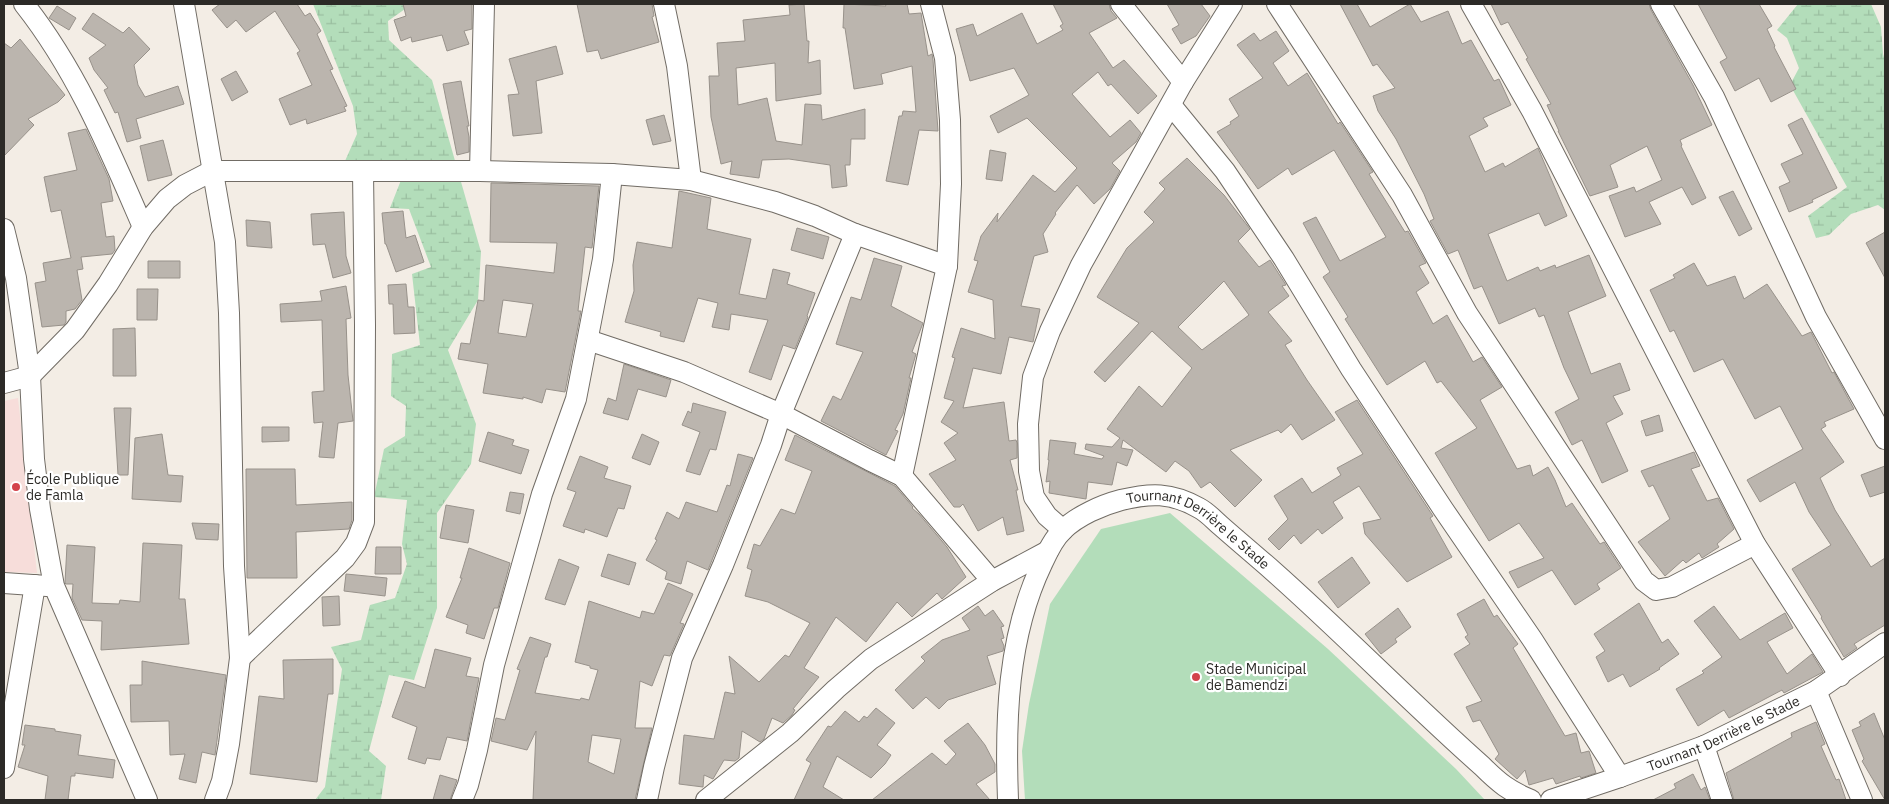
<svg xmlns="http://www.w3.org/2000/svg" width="1889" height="804" font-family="'IBM Plex Sans',sans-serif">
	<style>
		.education { fill: #f7ddda }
		.green { fill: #b3ddba }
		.wetland { fill: url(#wetland-marsh) }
		.building { fill: #bbb5ae; stroke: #98928b; fill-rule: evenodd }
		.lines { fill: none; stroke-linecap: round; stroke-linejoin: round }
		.minor-casing { stroke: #716c65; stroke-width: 22 }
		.minor { stroke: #fff; stroke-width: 20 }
		.poi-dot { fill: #d3434c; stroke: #fff; stroke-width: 2 }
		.labels { text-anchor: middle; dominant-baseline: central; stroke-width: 4.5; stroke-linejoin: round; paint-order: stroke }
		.poi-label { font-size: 14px; fill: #2c2a27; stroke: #fff; text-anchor: start }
		.street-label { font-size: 14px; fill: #2c2a27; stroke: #fff }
	</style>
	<defs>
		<pattern id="wetland-marsh" width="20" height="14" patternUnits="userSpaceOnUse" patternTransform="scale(1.25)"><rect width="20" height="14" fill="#b3ddba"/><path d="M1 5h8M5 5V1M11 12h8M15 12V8" fill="none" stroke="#9abea0"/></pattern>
	</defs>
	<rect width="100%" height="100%" fill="#f3ede5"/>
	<path class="education" d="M18,398L37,573L4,572V401Z"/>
	<path class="green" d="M1170,513L1328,649L1456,769L1485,800H1025L1022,751L1029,704L1050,604L1101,529Z"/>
	<path class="wetland" d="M313,4H408L405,9L388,21L389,40L432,80L481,252L478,300L448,350L476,424L471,464L437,513V608L414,680L389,675L369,751L386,766L381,800H315L325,787L342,669L331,647L361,640L370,605L395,598L407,564L402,544L407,500L374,497L384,449L405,436L406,406L391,396L392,354L420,345L412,274L431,267L409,209L390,208L403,175L345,161L357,134L353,106Z
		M1798,4H1871L1881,27L1883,54L1885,61V210L1878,205L1851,214L1829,235L1816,238L1808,216L1847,187L1790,85L1799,68L1787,38L1777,30Z"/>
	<path class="building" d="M220,4H297L305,16L310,13L321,31L317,34L333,69L330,70L347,106L344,107L346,111L307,124L306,119L290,125L279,99L312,85L297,53L300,51L275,11L246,32L236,20L227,28L212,10Z
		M403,4H472V29L464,31L469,44L447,51L442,35L412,42L411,37L401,41L394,20L406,16Z
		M577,4H652L654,16L652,17L659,42L601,59L598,50L587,52Z
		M804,4L807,41H809L808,63L820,60L821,94L776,101L775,63L736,68L738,105L767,98L776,141L802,145L805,104L821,105L822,120L865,109V139H851L850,165H845L847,186L832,188L830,165L789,159L762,160L759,178L730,174L732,161L721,164L711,117L709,76H719L717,43L745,41L743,20L790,15L789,5Z
		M844,4L886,6L885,4H907L909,14L921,13L928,56L932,54L933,60L938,131L919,130L908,185L886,181L899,116H902L903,111L916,112L912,66L881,74L883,84L854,89L845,28H843Z
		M1053,4H1109L1111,11L1117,18L1089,33L1113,68L1124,60L1157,96L1138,114L1111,84L1108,86L1098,72L1072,94L1110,137L1130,120L1141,133L1136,142L1112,163L1120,171L1110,189L1094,204L1077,185L1055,213L1056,214L1043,234L1048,252L1034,256L1021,306L1040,309L1033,342L1009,337L1001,374L973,368L963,408L1004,402L1009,441L1016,440L1017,443V458L1010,460L1018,490H1016L1024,531L1007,535L1003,517L978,531L963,504L960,507H954L929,474L956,460L944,443L958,433L941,422L954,401L944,398L955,358L952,357L961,328L995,339L993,300L968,292L978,261L974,260L981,236L998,213L997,222L1033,175L1055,192L1077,168L1027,118L998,133L990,116L1029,95L1014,68L970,81L956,29L973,24L977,36L1022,13L1037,44L1063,30L1060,26L1063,24Z
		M1167,4H1201L1210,16L1196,36L1181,44L1172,29L1179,25Z
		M1340,4H1357L1370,27L1410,4L1421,22L1448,11L1462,44L1471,40L1494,81L1499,79L1511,105L1483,118L1488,126L1469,136L1485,172L1503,163L1505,167L1538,148L1567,216L1545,226L1539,213L1488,234L1507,281L1538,267L1540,271L1555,265L1556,268L1589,255L1606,296L1568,312L1591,374L1620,363L1630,390L1613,396L1623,414L1606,423L1628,471L1602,483L1582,440L1572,445L1555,412L1579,399L1564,368L1544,315L1539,317L1535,308L1499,324L1482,286L1474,289L1458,250L1448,254L1430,221L1434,219L1424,194L1396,139L1378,111L1373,96L1395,88L1377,64L1373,66Z
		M1491,4H1649L1651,10L1693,85L1712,125L1680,140L1682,145L1681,146L1706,198L1692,205L1682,187L1649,202L1661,224L1625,237L1609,196L1634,187L1636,192L1662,180L1647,146L1610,165L1618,187L1590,196L1558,131H1559L1547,105L1551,104L1526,59L1528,58L1508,22L1501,25Z
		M1698,4H1759L1772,26L1767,29L1775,46L1774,47L1796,89L1771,102L1759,78L1735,91L1720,62L1727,58Z
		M57,6L76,18L69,30L49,18Z
		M93,13L123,33L129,27L150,49L134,65L138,85L145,97L178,86L184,104L136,119L141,138L127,142L118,112L115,113L104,90L108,88L94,70L89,58L106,45L82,29Z
		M1276,31L1289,51L1273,63L1288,86L1307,73L1338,124L1340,122L1373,172L1369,174L1405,232L1408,231L1426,263L1419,266L1429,283L1416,292L1433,324L1447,315L1473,362L1482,357L1502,387L1480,400L1517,469L1530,465L1533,476L1548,467L1555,480L1566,507L1572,503L1600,544L1604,542L1621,568L1597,584L1600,589L1575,605L1552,570L1518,588L1509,572L1544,558L1519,523L1489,541L1461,496L1435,453L1477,428L1441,381L1437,383L1425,361L1387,385L1345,319L1348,317L1323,277L1330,272L1303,223L1316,217L1340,261L1386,237L1334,150L1292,175L1288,168L1258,189L1217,132L1231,124L1230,122L1239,116L1229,99L1263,78L1237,45L1254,33L1260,41Z
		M20,39L65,95L58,102L28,119L34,125L4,156V43L11,48Z
		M556,46L563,74L536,81L542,133L513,136L508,95L519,94L509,59Z
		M236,71L248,92L232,101L221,79Z
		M461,81L469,126H467L469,137V152L457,155L443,84Z
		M664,115L671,141L653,145L646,120Z
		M1802,118L1837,188L1812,200L1813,202L1789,212L1779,187L1790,182L1781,164L1803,154L1788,125Z
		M86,129L109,179L113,201L101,203L106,237L114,236L115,250L112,254L81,257L83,269L77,270L82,300L75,309L66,311V322L64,325L42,327L35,283L46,281L43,263L71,258L61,210L51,212L44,177L77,170L68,133Z
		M163,140L172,175L148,181L140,146Z
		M990,150L1006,153L1002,181L986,179Z
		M1187,158L1224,195L1250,229L1238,241L1259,267L1270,260L1286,285L1282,286L1289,296L1268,312L1292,341L1285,345L1307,380L1335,420L1302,440L1291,424L1281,433L1278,430L1230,450L1262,480L1235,507L1210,482L1201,488L1189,471L1175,461L1166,472L1123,440L1121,448L1133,450L1127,466L1117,462L1112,485L1088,482L1086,499L1049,493L1050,481L1046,482L1049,460H1048L1050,440L1076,443L1074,454L1102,459L1104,456L1085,449L1086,444L1112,447L1120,438L1107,429L1139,386L1162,407L1192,368L1152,331L1105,382L1094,372L1139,323L1097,297L1127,248L1154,222L1144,212L1165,189L1159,183ZM1224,281L1249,315L1202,350L1178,327Z
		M491,183L599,186L592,248L585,247L578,311H581L565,392L546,389L542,403L523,397V399L483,393L488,364L458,359L461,343L470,344L478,300L484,301L486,265L554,273L557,243L490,242ZM503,300L533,304L526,337L498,333Z
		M679,191L711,198L707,229L751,239L739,294L766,299L773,269L790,273L787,284L815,293L807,316L808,317L795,349L783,345L771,380L749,372L768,320L731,314L729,330L712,327L718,303L698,298L684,342L660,336L661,332L625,322L634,291L633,265L637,242L672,248Z
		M1733,191L1752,229L1739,236L1719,197Z
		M403,211L406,238L415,235L424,262L396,272L386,244H385L382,213Z
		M344,212L346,256L351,273L333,278L325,244L313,245L311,214Z
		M246,220L270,222L272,248L247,246Z
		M797,228L829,237L823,259L791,250Z
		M1885,232V278L1866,243Z
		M874,258L902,266L891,306L923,323L912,352L916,354L909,378H911L903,414L895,430L898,431L886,455L821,421L833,396L841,400L863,352L836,344L851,297L861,300Z
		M148,261H180V278H148Z
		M1694,263L1707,286L1735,276L1744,299L1767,284L1802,336L1811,332L1832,373L1834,372L1854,409L1824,422L1826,426L1821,429L1844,462L1820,478L1835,510L1871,567L1885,558V625L1854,644L1857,648L1844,657L1821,618L1822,617L1792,569L1831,545L1809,512L1795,482L1760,502L1747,480L1803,449L1780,406L1755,419L1723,359L1694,372L1674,330L1670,332L1650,290L1675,278L1673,275Z
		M406,284L408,307H414L415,333L394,334L393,304H389L388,285Z
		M346,286L351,318L346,319L348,375L353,421L338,423L334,458L319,457L323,422L314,423L312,392L324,391L322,320L281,322L280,304L322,301L320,291Z
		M137,289H158L157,320H137Z
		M135,328L136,376H113V329Z
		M624,364L671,380L666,397L638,389L628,420L603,413L608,398L616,401Z
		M1357,400L1433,516L1430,518L1452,557L1407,582L1365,534L1363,523L1381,519L1359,486L1333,502L1343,518L1322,534L1318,529L1301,544L1294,535L1279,550L1268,539L1288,519L1274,496L1302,478L1312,493L1341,475L1337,468L1363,454L1335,412Z
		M693,403L726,412L716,450L710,449L700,475L686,471L700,432L682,425L688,411L691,413Z
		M114,408H131L128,475H118Z
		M1659,415L1663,431L1646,436L1641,421Z
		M262,427H289V441L262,442Z
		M488,432L514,440L512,445L529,450L521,474L479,461Z
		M162,434L168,475L183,476L181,502L132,499L135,438Z
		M642,434L659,442L650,465L632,458Z
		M795,435L895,486L913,507L912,508L919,514L947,547L966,577L942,599L937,593L912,617L897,602L866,642L836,617L804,668L819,677L793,709L795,710L792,715L783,723L772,718L764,739L760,742L742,731L739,758L735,761L724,760L713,779L704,775L703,787L679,784L684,735L714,739L725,692L735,694L729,656L759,682L785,655L789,657L810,623L768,602L745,596L752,570L747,568L754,544L760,546L781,509L795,514L812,471L785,460Z
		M1694,452L1700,466L1691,469L1707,501L1718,498L1734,529L1717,544L1719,547L1702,558L1699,553L1686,563L1683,560L1665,576L1638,542L1670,519L1653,485L1649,487L1641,471Z
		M738,454L753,458L708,570L687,561L681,584L665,579L667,572L646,560L657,540L655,539L667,512L679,519L686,502L717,512L727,485L730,486Z
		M580,456L608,467L604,478L631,486L624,509L618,508L607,537L585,529L584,533L563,526L576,492L567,489Z
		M1885,466V492L1870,497L1861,475Z
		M246,469H295L296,505L352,502V520L349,529L296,532L297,578H247Z
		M510,492L524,494L520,514L506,511Z
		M446,505L474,510L468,543L440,538Z
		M192,523L219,524L218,540L196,539Z
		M143,543L182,545L179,599H185L189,644L101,650L102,621L82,620L72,598L73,584H66L65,583L67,545L95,547L92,603L119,604L120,600L140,602Z
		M376,547H401V574H375Z
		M469,548L510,563L498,608H494L484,639L466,633L468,625L446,617L462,578H460Z
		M608,554L636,563L629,585L601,576Z
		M1352,557L1370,583L1338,608L1318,582Z
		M559,559L579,567L565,605L545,599Z
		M346,574L387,578L385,596L344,591Z
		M668,583L693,594L680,623L684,624L670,656L664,655L652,686L640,681L635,728H652L635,800H533L536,731L527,750L491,741L496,718L505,720L520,670L517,669L530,637L551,644L547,657H545L535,693L580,700L581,698L589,700L598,670L590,668V666L575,662L589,601L640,618L642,611L654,614ZM592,735L621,739L614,774L588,762Z
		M339,596L340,625L323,626L322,597Z
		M1484,599L1494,617L1497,615L1518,644L1513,648L1565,736L1576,733L1581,753L1589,751L1596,773L1581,778L1580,776L1556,784L1553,778L1529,785L1525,770L1517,779L1495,759L1499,754L1480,720L1473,722L1466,707L1482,701L1454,654L1470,644L1465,637L1468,635L1457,614Z
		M1639,603L1662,643L1668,639L1679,654L1659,668L1660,669L1630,687L1623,674L1608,682L1596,657L1605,651L1594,634Z
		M978,606L985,616L993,610L1004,626L1001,627L1004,638L1001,639L1004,646L1003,651L987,656L996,684L948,700L939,709L926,697L913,709L895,690L925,661L921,657L942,640L970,630L962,618Z
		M1714,606L1740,640L1785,613L1793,628L1767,642L1787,674L1812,654L1823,672L1784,693L1782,690L1729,718L1724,710L1698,726L1676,689L1704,673L1702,671L1722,657L1694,621Z
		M1398,608L1411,627L1395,639L1397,642L1381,654L1365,634Z
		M435,649L471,658L466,676L479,678L467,741L447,737L440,760L427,758L425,764L408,759L417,727L392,717L405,681L425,688Z
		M333,659V694H328L317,782L250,774L259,696L284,699L283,660Z
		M142,661L226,675L215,755L202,752L196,783L179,779L185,754L170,755L169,721L131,722L130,685H142Z
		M876,708L895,723L877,745L891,755L885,764L871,778L837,756L823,787L844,800H794L811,763L806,760L828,726L831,727L845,711L859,722L864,716L867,718Z
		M1874,713L1885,740V800L1862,761L1864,759L1852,730L1861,726L1859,722Z
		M1816,722L1825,744L1821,746L1836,780L1839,779L1846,800H1734L1726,773L1792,737L1791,733Z
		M968,723L985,745L995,764V772L976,784L990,800H872L932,753L946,765L956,754L944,741Z
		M25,725L55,729V731L81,735L78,755L115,760L113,778L75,773V776H71L68,800H45L48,776L18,767L25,745H22Z
		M1693,774L1701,790L1705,787L1710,800H1653L1676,788L1674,784Z
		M440,775L457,780L450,800H433Z"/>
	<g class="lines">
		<defs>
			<g id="minor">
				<path d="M24,4C77,71 109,149 143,227"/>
				<path d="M184,4L225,242L229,313L234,566L240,658L229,744L222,781L215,800"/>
				<path d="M664,4L677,66L691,180"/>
				<path d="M1121,4L1183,82"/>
				<path d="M1277,4L1402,195L1467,313L1644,581L1656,590L1672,587L1755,544"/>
				<path d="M1471,4L1532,111L1755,544L1840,676"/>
				<path d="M1661,4L1714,97L1816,317L1885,439"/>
				<path d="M1171,105L1225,171L1284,259L1351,369L1443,509L1532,639L1620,777"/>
				<path d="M480,171L484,4"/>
				<path d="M4,229L16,278L30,376L34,459L40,509L54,586L147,800"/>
				<path d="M588,340L684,372L781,414L869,460L902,476L992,581"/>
				<path d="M4,383L30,376L75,330L108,284L143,227L167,199L185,185L212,171H480L612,174L691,180L775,202L815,216L855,234L947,266"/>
				<path d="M902,476L947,266L951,184L950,120L945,58L931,4"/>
				<path d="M1063,530L1047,516L1034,497L1029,471L1028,424L1033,377L1050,331L1081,265L1183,82L1232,4"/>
				<path d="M4,583L47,586"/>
				<path d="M240,658L345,558L356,543L364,522L365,325L363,172"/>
				<path d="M1816,691L1862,800"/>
				<path d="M1704,746L1722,800"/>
				<path d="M4,768L35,585"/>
				<path d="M462,800L468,785L477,750L494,665L542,494L576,399L603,259L612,174"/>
				<path d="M647,800L654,767L682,658L723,565L771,445L781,414L855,234"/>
				<path d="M706,800L790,733L836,689L871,659L992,581L1048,551"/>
				<path id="s1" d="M1008,800C1005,721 1007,637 1042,564C1047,553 1053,539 1063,530C1077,516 1102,505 1121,500C1150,493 1171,492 1199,508C1207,512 1214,520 1221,526C1238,541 1256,556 1273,571C1344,634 1411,703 1482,766C1499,783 1509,791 1531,800"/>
				<path id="s2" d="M1551,800L1620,777L1704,746L1816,691L1885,643"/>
			</g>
		</defs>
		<use href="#minor" class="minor-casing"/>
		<use href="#minor" class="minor"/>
	</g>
	<g class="poi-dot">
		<circle cx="16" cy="487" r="5"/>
		<circle cx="1196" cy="677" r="5"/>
	</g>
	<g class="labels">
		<g class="poi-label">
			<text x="26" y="479">École Publique<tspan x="26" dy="16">de Famla</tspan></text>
			<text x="1206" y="669">Stade Municipal<tspan x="1206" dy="16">de Bamendzi</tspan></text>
		</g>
		<g class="street-label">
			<text stroke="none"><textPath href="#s1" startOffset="435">Tournant Derrière le Stade</textPath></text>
			<text stroke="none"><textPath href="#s2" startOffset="185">Tournant Derrière le Stade</textPath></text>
		</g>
	</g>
	<rect width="1889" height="804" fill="none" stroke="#2c2a27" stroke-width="10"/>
</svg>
